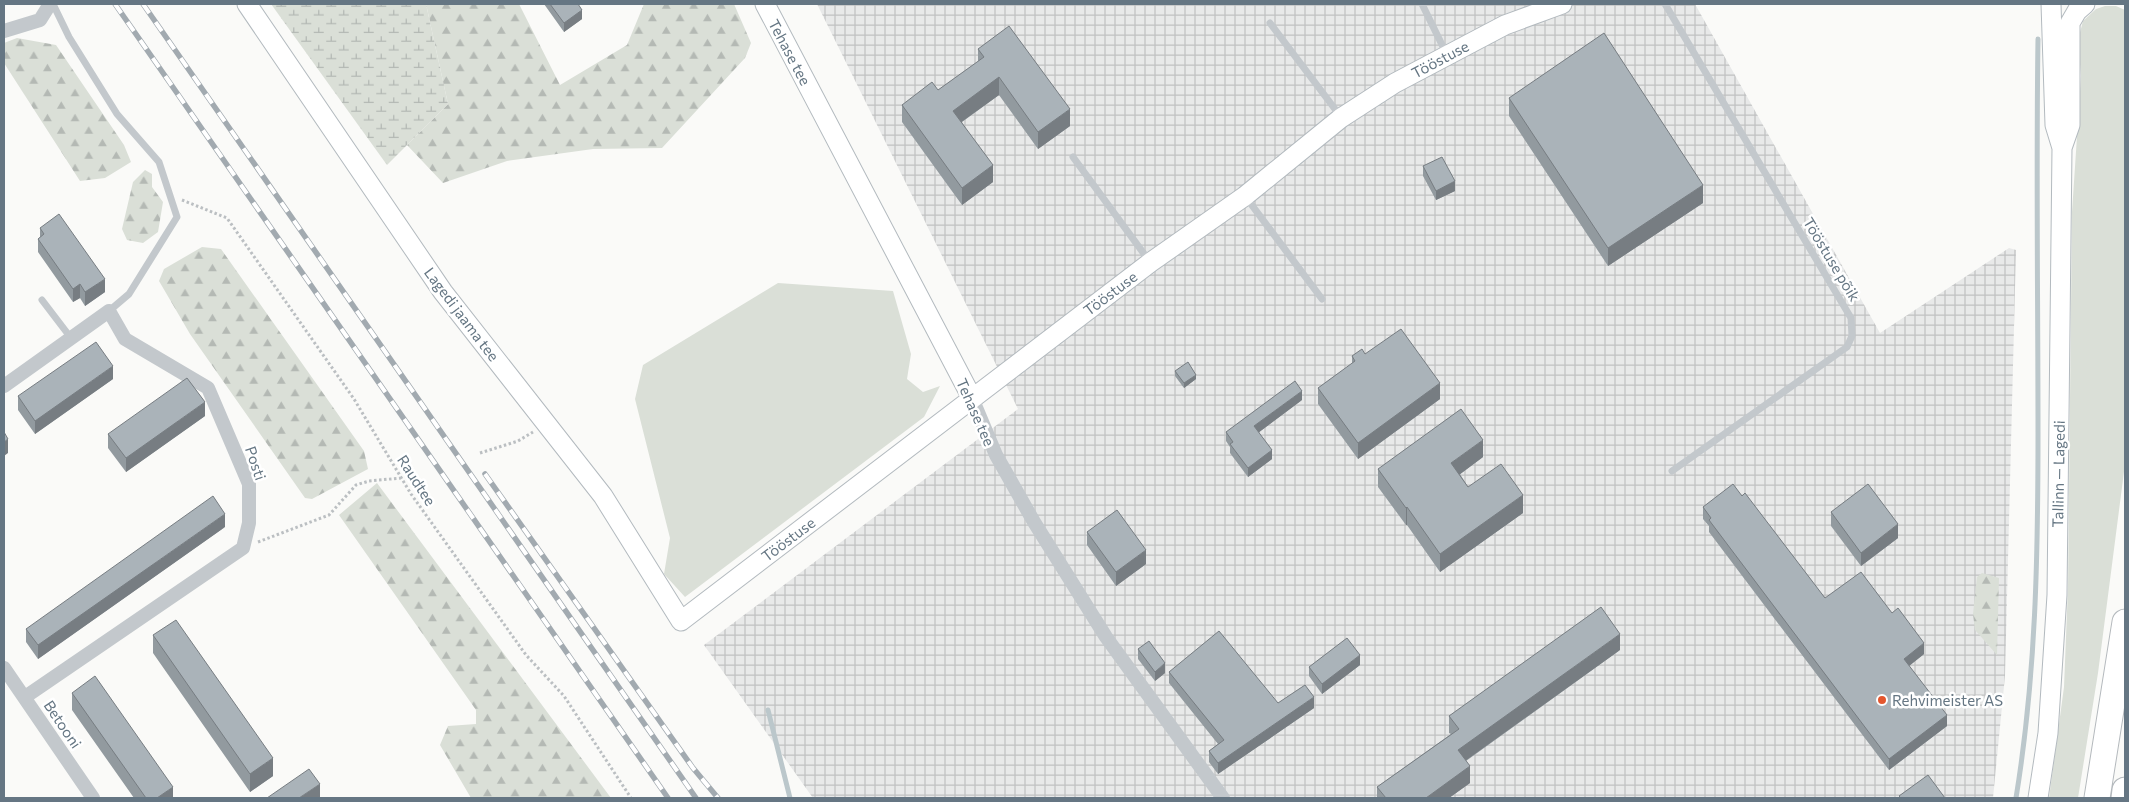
<svg xmlns="http://www.w3.org/2000/svg" width="2129" height="802" font-family="Commissioner,sans-serif">
	<style>
		.industrial { fill: url(#industrial-grid) }
		.grass { fill: #dadfd7 }
		.forest { fill: url(#forest-firs) }
		.wetland { fill: url(#wetland-marsh) }
		.lines { fill: none; stroke-linecap: round; stroke-linejoin: round }
		.stream { stroke: #bbc7cb; stroke-width: 5 }
		.secondary-casing { stroke: #b3babf; stroke-width: 21 }
		.highway-casing { stroke: #b4b9bd; stroke-width: 27 }
		.path { stroke: #bbbfc2; stroke-width: 3; stroke-dasharray: 2.5 2.5; stroke-linecap: butt }
		.lane { stroke: #c3c8cc; stroke-width: 7 }
		.street { stroke: #c3c8cc; stroke-width: 14 }
		.secondary { stroke: #fff; stroke-width: 19 }
		.highway { stroke: #fff; stroke-width: 25 }
		.rail-casing { stroke: #a2aab0; stroke-width: 5.5 }
		.rail { stroke: #fff; stroke-width: 4; stroke-dasharray: 11; stroke-linecap: butt }
		.wall { fill: #929a9f }
		.shaded-wall { fill: #777d82 }
		.building { fill: #aab3b9; stroke: #777d82 }
		.poi-dot { fill: #e4572e; stroke: #fff; stroke-width: 2 }
		.labels { text-anchor: middle; dominant-baseline: central; stroke-width: 5; stroke-linejoin: round; paint-order: stroke }
		.street-label { font-size: 15px; fill: #657683; stroke: #fff }
		.poi-label { font-size: 15px; fill: #657683; stroke: #fff; text-anchor: start }
	</style>
	<defs>
		<pattern id="industrial-grid" width="8" height="8" patternUnits="userSpaceOnUse" patternTransform="scale(1.25)"><rect width="8" height="8" fill="#e8e9e9"/><path d="M0 4h8M4 0v8" fill="none" stroke="#c0c1c2"/></pattern>
		<pattern id="forest-firs" width="22" height="20" patternUnits="userSpaceOnUse" patternTransform="scale(1.25)"><rect width="22" height="20" fill="#dadfd7"/><path d="M5 1l3.5 6h-7zM16 11l3.5 6h-7z" fill="#b4b9b4"/></pattern>
		<pattern id="wetland-marsh" width="20" height="14" patternUnits="userSpaceOnUse" patternTransform="scale(1.25)"><rect width="20" height="14" fill="#dadfd7"/><path d="M1 5h8M5 5V1M11 12h8M15 12V8" fill="none" stroke="#b4b9b4"/></pattern>
	</defs>
	<rect width="100%" height="100%" fill="#fafaf8"/>
	<path class="industrial" d="M817,4H1695L1880,333L2009,248L2016,250L2005,676L1993,798H813L704,645L1018,409Z"/>
	<path class="grass" d="M2105,6H2116L2125,10V464L2098,673L2078,798H2049L2064,687L2068,587L2072,212L2081,76L2078,40L2083,21L2096,9Z
		M778,283L893,291L911,354L907,379L923,392L940,386L924,417L685,597L664,574L670,538L635,399L643,365Z"/>
	<path class="forest" d="M426,4H519L560,85L627,45L644,4H734L751,43L745,58L662,148L593,149L507,161L443,183L407,145L448,104Z
		M17,38L56,45L124,145L131,162L105,178L80,181L4,63V43Z
		M145,170L152,174V187L163,202L158,232L143,243L127,240L122,229L133,182Z
		M202,247L221,249L364,451L368,469L312,499L305,498L190,334L159,281L164,269Z
		M377,483L611,798H471L440,745L448,726L476,724V710L339,515Z
		M1982,573L1999,578L1997,655L1975,630L1973,614L1977,577Z"/>
	<path class="wetland" d="M271,4H426L448,104L387,165Z"/>
	<g class="lines">
		<path class="stream" d="M768,710L790,798
			M2016,798C2036,675 2038,556 2038,432C2038,301 2036,170 2038,39"/>
		<defs>
			<path id="secondary" d="M247,4L443,292L603,496L681,621L1151,262L1245,196L1341,118L1395,83L1505,25L1562,4
				M765,4L972,398
				M2062,148L2070,125V23L2077,11L2085,4
				M2038,798L2048,733L2057,595L2062,148L2055,125L2051,4"/>
			<path id="highway" d="M2097,798L2125,622
				M2124,798L2125,790"/>
		</defs>
		<use href="#secondary" class="secondary-casing"/>
		<use href="#highway" class="highway-casing"/>
		<path class="path" d="M182,200L227,218L354,399L411,494L526,655L564,696L631,798
			M480,453L518,441L533,432
			M258,542L329,515L356,485L369,481L401,478"/>
		<path class="lane" d="M53,4L69,37L117,114L159,162L177,217L129,294L109,311
			M1422,4L1447,55
			M1665,4L1851,318L1852,336L1847,347L1672,471
			M1270,23L1341,117
			M1073,157L1150,262
			M1245,196L1322,299
			M42,300L71,338"/>
		<path class="street" d="M4,31L40,20L50,4
			M4,386L109,311L125,339L208,388L249,484V523L243,548L25,697
			M972,398L996,455L1034,522L1106,637L1223,798
			M4,668L93,798"/>
		<use href="#secondary" class="secondary"/>
		<use href="#highway" class="highway"/>
		<defs>
			<path id="rail" d="M115,4L668,798
				M143,4L696,798
				M485,474L693,768L718,798"/>
		</defs>
		<use href="#rail" class="rail-casing"/>
		<use href="#rail" class="rail"/>
	</g>
	<path class="wall" d="M544,4H578L582,19L564,32Z
		M978,49L1070,126L1038,149L999,95L962,122L993,182L962,205L902,122V105L938,90L978,62Z
		M1509,98L1703,203L1608,266L1509,116Z
		M1423,166L1455,191L1436,200L1423,176Z
		M40,228L105,292L85,306L80,298L73,302L38,252V239L40,237Z
		M1365,354L1440,399L1358,459L1318,404V388L1352,364V356Z
		M1175,371L1196,379L1184,388L1175,376Z
		M113,379L35,434L18,410V396Z
		M1302,400L1259,432L1272,459L1248,477L1230,453V447L1226,441V432Z
		M205,416L126,472L108,448V434Z
		M1483,457L1460,474L1468,487L1523,513L1440,572L1407,525H1406L1378,487V469Z
		M1742,496L1825,598L1892,613L1924,654L1909,666L1947,726L1889,770L1709,532V526L1703,519V507Z
		M1831,512L1898,538L1861,566L1831,526Z
		M225,527L38,659L26,642V629Z
		M1087,532L1146,564L1116,586L1087,545Z
		M153,635L273,776L250,792L153,653Z
		M1138,649L1165,673L1155,681L1138,659Z
		M1620,650L1466,761L1470,783L1449,798H1377V787L1451,734L1449,733V716Z
		M1360,665L1322,694L1309,676V667Z
		M1169,672L1278,703L1314,708L1218,774L1209,762V751L1218,744L1169,683Z
		M72,693L173,798H134L72,710Z"/>
	<path class="shaded-wall" d="M582,10V19L564,32V23Z
		M999,77V95L953,128V111Z
		M1070,109V126L1038,149V132Z
		M993,165V182L962,205V188Z
		M1455,181V191L1436,200V191Z
		M1703,185V203L1608,266V248Z
		M105,279V292L85,306V292Z
		M80,284V298L73,302V289Z
		M113,366V379L35,434V421Z
		M1196,375V379L1184,388V383Z
		M1440,383V399L1358,459V443Z
		M1302,391V400L1254,436V426Z
		M205,402V416L126,472V458Z
		M8,439V453L4,456V442Z
		M1483,440V457L1451,481V463Z
		M1272,450V459L1248,477V468Z
		M1523,495V513L1440,572V554Z
		M1407,507V525H1406V508Z
		M225,514V527L38,659V645Z
		M1898,524V538L1861,566V553Z
		M1146,550V564L1116,586V572Z
		M1620,634V650L1458,766V750Z
		M1924,643V654L1904,670V659Z
		M1360,655V665L1322,694V684Z
		M1165,663V673L1155,681V672Z
		M1314,697V708L1218,774V763Z
		M1947,715V726L1889,770V759Z
		M273,758V776L250,792V774Z
		M1470,766V783L1449,798H1426Z
		M320,784V798H299Z
		M173,787V798H157Z"/>
	<path class="building" d="M550,4H578L582,10L564,23Z
		M1009,26L1070,109L1038,132L999,77L953,111L993,165L962,188L902,105L932,82L938,90L984,57L978,49Z
		M1604,33L1703,185L1608,248L1509,98Z
		M1442,157L1455,181L1436,191L1423,166Z
		M59,214L105,279L85,292L80,284L73,289L38,239L44,234L40,228Z
		M1401,329L1440,383L1358,443L1318,388L1355,361L1352,356L1362,349L1365,354Z
		M96,342L113,366L35,421L18,396Z
		M1188,362L1196,375L1184,383L1175,371Z
		M187,378L205,402L126,458L108,434Z
		M1295,381L1302,391L1254,426L1272,450L1248,468L1230,444L1233,442L1226,432Z
		M1461,409L1483,440L1451,463L1468,487L1501,464L1523,495L1440,554L1407,507L1406,508L1378,469Z
		M4,432L8,439L4,442Z
		M1733,484L1742,496L1745,493L1825,598L1861,572L1892,613L1898,608L1924,643L1904,659L1947,715L1889,759L1709,520L1711,518L1703,507Z
		M1868,484L1898,524L1861,553L1831,512Z
		M213,496L225,514L38,645L26,629Z
		M1117,510L1146,550L1116,572L1087,532Z
		M1601,607L1620,634L1458,750L1470,766L1426,798H1386L1377,787L1459,729L1449,716Z
		M176,620L273,758L250,774L153,635Z
		M1219,631L1278,703L1305,685L1314,697L1218,763L1209,751L1224,740L1169,672Z
		M1347,638L1360,655L1322,684L1309,667Z
		M1149,641L1165,663L1155,672L1138,649Z
		M95,676L173,787L157,798H146L72,693Z
		M309,769L320,784L299,798H267Z
		M1928,775L1945,798H1901L1899,796Z"/>
	<circle class="poi-dot" cx="1882" cy="700" r="5"/>
	<g class="labels">
		<g class="street-label">
			<text transform="translate(790 52) rotate(62)">Tehase tee</text>
			<text transform="translate(1440 59) rotate(-28)">Tööstuse</text>
			<text transform="translate(1832 259) rotate(59)">Tööstuse põik</text>
			<text transform="translate(1110 293) rotate(-37)">Tööstuse</text>
			<text transform="translate(462 314) rotate(53)">Lagedi jaama tee</text>
			<text transform="translate(976 412) rotate(66)">Tehase tee</text>
			<text transform="translate(256 463) rotate(71)">Posti</text>
			<text transform="translate(2058 474) rotate(-89)">Tallinn — Lagedi</text>
			<text transform="translate(417 480) rotate(57)">Raudtee</text>
			<text transform="translate(788 539) rotate(-37)">Tööstuse</text>
			<text transform="translate(63 724) rotate(56)">Betooni</text>
		</g>
		<g class="poi-label">
			<text x="1892" y="700">Rehvimeister AS</text>
		</g>
	</g>
	<rect width="2129" height="802" fill="none" stroke="#657683" stroke-width="10"/>
</svg>
